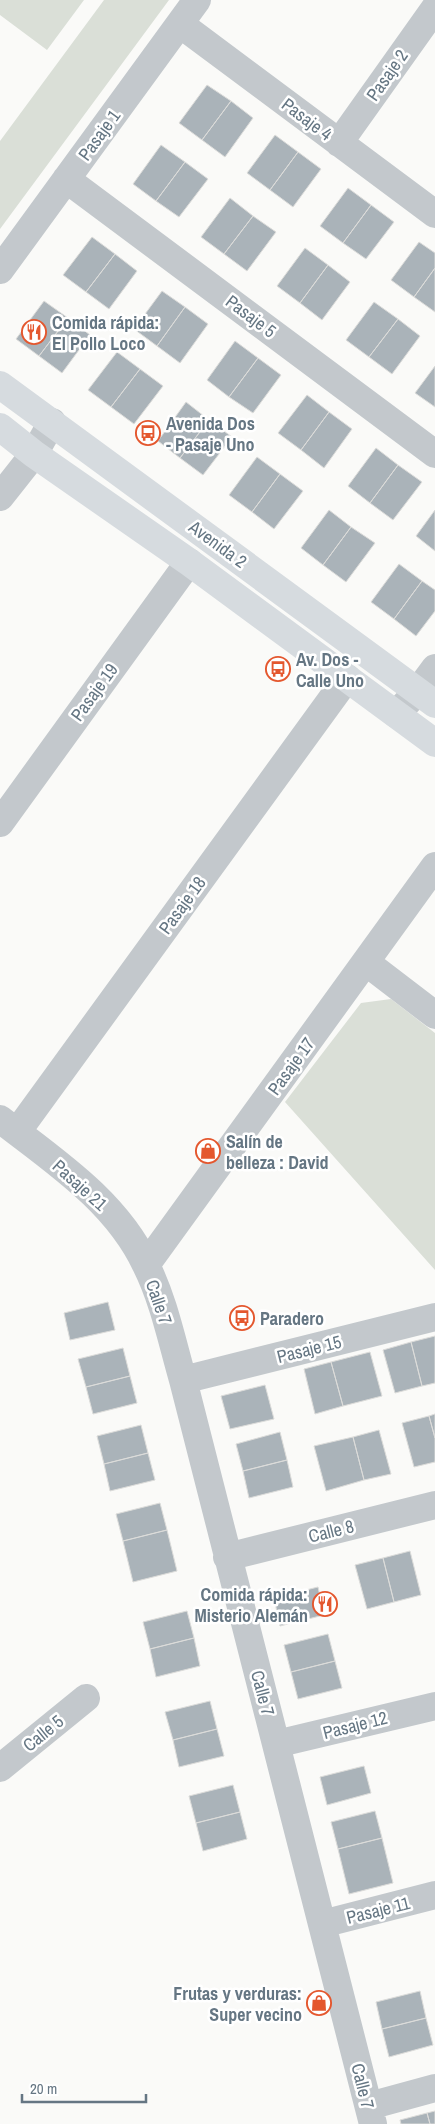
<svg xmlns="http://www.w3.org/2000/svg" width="435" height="2124" font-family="'Archivo Narrow',sans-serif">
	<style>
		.green { fill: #dadfd7 }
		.building { fill: #aab3b9; stroke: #dcdcda }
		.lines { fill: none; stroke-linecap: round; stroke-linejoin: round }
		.street { stroke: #c3c8cc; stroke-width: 28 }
		.secondary { stroke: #d6dbdf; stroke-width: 28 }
		.labels { text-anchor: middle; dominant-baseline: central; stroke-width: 5; stroke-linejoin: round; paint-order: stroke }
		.street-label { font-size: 18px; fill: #657683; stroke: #fff }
		.poi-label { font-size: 18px; font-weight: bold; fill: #657683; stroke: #fff; text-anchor: start }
	</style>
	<rect width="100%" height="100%" fill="#fafaf8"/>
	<path class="green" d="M0,0H84L47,50L0,15Z
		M104,0H169L0,229V141Z
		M391,999L435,1033V1270L285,1102L361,1003Z"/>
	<path class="building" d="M207,85L231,101L202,140L179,123Z
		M231,101L253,118L225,157L202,140Z
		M275,135L298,152L270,190L247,173Z
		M161,145L185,162L156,201L133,184Z
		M298,152L321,169L293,207L270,190Z
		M185,162L208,179L179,217L156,201Z
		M348,188L371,205L343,243L320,226Z
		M230,198L253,216L224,254L201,237Z
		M371,205L394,222L366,259L343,243Z
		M253,216L276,232L247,271L224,254Z
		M92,237L115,254L86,292L63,275Z
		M419,242L435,253V268L414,297L391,280Z
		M305,248L328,265L300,303L277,286Z
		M115,254L137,271L109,309L86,292Z
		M328,265L350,282L322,320L300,303Z
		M435,268V312L414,297Z
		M162,291L185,307L157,346L134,329Z
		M44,301L68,318L39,356L16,339Z
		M374,302L398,319L369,357L346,340Z
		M185,307L208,324L180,363L157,346Z
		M68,318L90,335L62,373L39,356Z
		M398,319L420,336L392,374L369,357Z
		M235,341L258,358L229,397L207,380Z
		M117,352L140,369L111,407L88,390Z
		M258,358L281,375L253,413L229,397Z
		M435,366V407L415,393Z
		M140,369L163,386L134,424L111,407Z
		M307,395L329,412L301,450L278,433Z
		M186,402L209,420L180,458L158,441Z
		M329,412L352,429L324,468L301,450Z
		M209,420L232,437L203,475L180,458Z
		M376,448L398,465L370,503L348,486Z
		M257,457L280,474L252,512L229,495Z
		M398,465L422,482L393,520L370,503Z
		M280,474L303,491L274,529L252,512Z
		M329,510L351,527L323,565L301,548Z
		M435,510V551L416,536Z
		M351,527L375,543L346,582L323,565Z
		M399,564L422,581L394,619L371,602Z
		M422,581L435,590V611L416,636L394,619Z
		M108,1302L115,1330L70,1340L64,1313Z
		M435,1336V1383L422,1386L411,1342Z
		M411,1342L422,1386L395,1393L383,1350Z
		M123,1348L130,1376L86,1387L78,1359Z
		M370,1352L382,1396L343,1406L331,1362Z
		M331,1362L343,1406L315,1414L304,1369Z
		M130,1376L137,1403L93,1414L86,1387Z
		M265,1385L274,1419L230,1429L221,1396Z
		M435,1414V1438L429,1416Z
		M429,1416L435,1438V1462L414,1467L402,1423Z
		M141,1425L148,1453L104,1464L97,1436Z
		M379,1430L391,1474L364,1480L353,1437Z
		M280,1432L287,1460L243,1471L236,1444Z
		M353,1437L364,1480L326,1491L314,1446Z
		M148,1453L155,1480L110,1491L104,1464Z
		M287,1460L293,1487L249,1498L243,1471Z
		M160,1503L167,1530L123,1541L116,1514Z
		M167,1530L177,1571L133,1582L123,1541Z
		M410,1551L421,1595L394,1602L383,1558Z
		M383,1558L394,1602L367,1609L355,1565Z
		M318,1587L324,1615L280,1626L274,1598Z
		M187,1611L194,1638L150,1649L143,1622Z
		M328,1634L335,1661L291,1672L284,1645Z
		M194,1638L200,1666L156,1677L150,1649Z
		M335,1661L342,1688L298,1699L291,1672Z
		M210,1701L217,1729L173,1740L165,1712Z
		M217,1729L224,1756L179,1767L173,1740Z
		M364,1766L371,1793L327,1805L320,1777Z
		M233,1785L240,1812L196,1823L189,1796Z
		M375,1811L382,1838L338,1849L331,1822Z
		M240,1812L247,1839L203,1851L196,1823Z
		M382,1838L393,1883L349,1894L338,1849Z
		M420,1991L426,2018L382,2029L376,2002Z
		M426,2018L433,2045L389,2057L382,2029Z
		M435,2111V2124H430L427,2113Z
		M427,2113L430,2124H401L400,2120Z"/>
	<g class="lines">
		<path class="street" d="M180,24L435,214
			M339,143L435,8
			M66,179L435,454
			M0,270L197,0
			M0,497L34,454L52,422
			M396,714L418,691L435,668
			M0,823L189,562
			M367,963L435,1015
			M0,1119C54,1161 116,1201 146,1265C164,1301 172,1342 183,1380L373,2124
			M17,1132L347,678
			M146,1265L435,866
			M183,1380L435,1317
			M227,1557L435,1505
			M276,1744L435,1706
			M0,1768L86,1698
			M322,1924L435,1895
			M369,2106L435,2088"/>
		<path class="secondary" d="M0,385L435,704
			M0,427L34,454L189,562L435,743"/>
	</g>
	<defs>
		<symbol id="restaurant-ring" viewBox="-11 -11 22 22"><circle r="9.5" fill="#fff" stroke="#e4572e" stroke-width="1.5"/><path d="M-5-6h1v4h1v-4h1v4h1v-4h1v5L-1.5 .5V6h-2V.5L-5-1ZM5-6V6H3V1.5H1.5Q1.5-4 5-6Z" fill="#e4572e"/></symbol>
		<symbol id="bus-ring" viewBox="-11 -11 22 22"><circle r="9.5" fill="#fff" stroke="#e4572e" stroke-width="1.5"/><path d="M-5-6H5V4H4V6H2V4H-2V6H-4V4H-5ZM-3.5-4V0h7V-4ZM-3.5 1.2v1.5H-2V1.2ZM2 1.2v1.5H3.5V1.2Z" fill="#e4572e"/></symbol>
		<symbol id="shop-ring" viewBox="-11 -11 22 22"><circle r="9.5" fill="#fff" stroke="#e4572e" stroke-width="1.5"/><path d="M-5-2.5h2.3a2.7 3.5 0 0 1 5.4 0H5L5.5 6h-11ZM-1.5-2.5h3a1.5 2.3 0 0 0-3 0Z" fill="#e4572e"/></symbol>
	</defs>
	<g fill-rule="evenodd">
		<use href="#restaurant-ring" x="20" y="318" width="28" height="28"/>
		<use href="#bus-ring" x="134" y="419" width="28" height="28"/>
		<use href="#bus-ring" x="264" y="655" width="28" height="28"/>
		<use href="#shop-ring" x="194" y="1137" width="28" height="28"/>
		<use href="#bus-ring" x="228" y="1304" width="28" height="28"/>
		<use href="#restaurant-ring" x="311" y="1590" width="28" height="28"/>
		<use href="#shop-ring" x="305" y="1989" width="28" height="28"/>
	</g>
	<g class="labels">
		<g class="street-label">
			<text transform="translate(387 75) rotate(-55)">Pasaje 2</text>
			<text transform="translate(307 119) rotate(37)">Pasaje 4</text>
			<text transform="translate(99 135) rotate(-54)">Pasaje 1</text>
			<text transform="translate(251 316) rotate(37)">Pasaje 5</text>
			<text transform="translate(218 544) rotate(36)">Avenida 2</text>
			<text transform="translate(94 692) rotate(-54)">Pasaje 19</text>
			<text transform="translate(182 905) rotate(-54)">Pasaje 18</text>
			<text transform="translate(291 1066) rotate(-54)">Pasaje 17</text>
			<text transform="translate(80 1185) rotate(42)">Pasaje 21</text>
			<text transform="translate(159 1302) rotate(71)">Calle 7</text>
			<text transform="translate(309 1349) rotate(-14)">Pasaje 15</text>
			<text transform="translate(331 1531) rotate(-14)">Calle 8</text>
			<text transform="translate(263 1693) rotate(75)">Calle 7</text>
			<text transform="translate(355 1725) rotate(-14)">Pasaje 12</text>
			<text transform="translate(43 1733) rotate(-39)">Calle 5</text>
			<text transform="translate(378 1910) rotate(-14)">Pasaje 11</text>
			<text transform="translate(363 2086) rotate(76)">Calle 7</text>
		</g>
		<g class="poi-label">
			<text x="52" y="322">Comida rápida:<tspan x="52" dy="21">El Pollo Loco</tspan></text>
			<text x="166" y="423">Avenida Dos<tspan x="166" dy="21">- Pasaje Uno</tspan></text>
			<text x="296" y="659">Av. Dos -<tspan x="296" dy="21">Calle Uno</tspan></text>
			<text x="226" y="1141">Salín de<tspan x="226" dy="21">belleza : David</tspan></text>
			<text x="260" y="1318">Paradero</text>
			<text x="308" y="1594" text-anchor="end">Comida rápida:<tspan x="308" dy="21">Misterio Alemán</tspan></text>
			<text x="302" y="1993" text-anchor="end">Frutas y verduras:<tspan x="302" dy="21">Super vecino</tspan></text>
		</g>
	</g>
	<path d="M22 2094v8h124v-8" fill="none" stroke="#657683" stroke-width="2.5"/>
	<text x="30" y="2094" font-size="15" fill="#657683" stroke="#ffffff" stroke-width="4" paint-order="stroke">20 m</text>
</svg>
